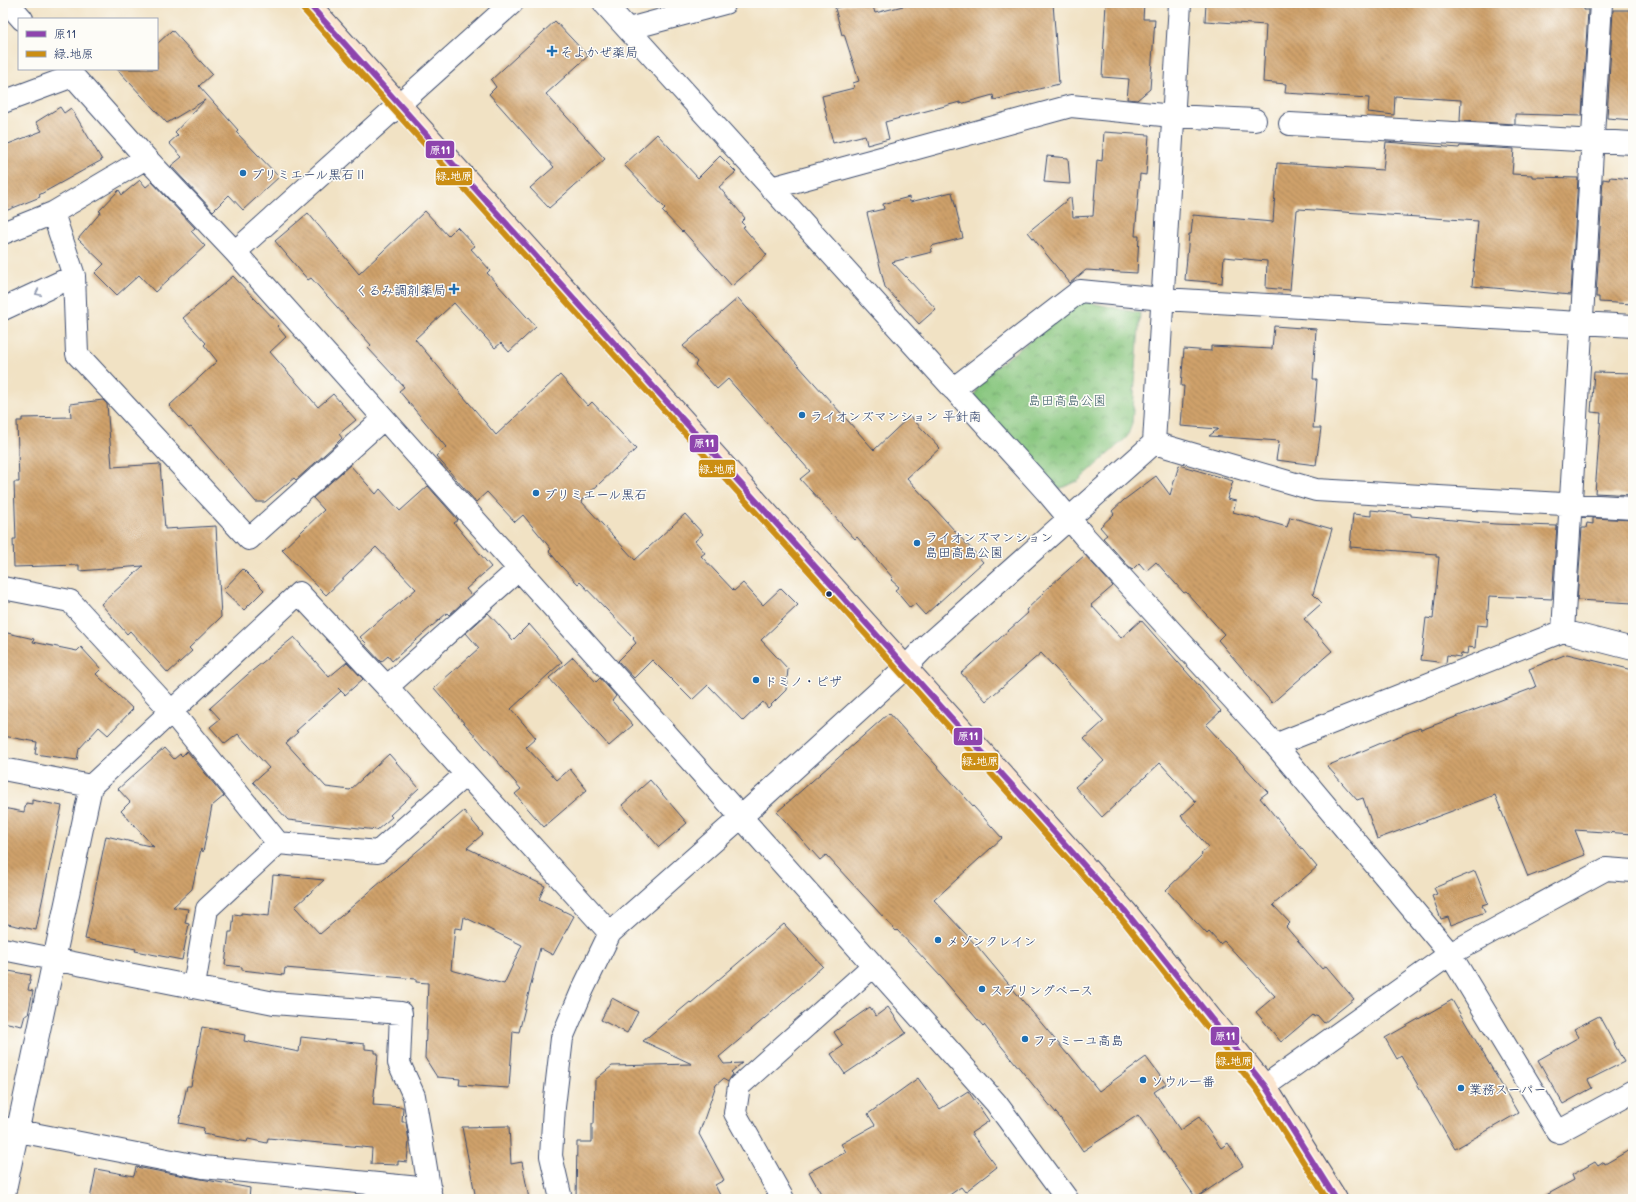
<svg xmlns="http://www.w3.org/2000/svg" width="1636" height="1202" font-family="Mali,'Klee One',sans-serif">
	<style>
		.park { fill: url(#park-crowns); stroke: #507a6d }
		.building { fill: url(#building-back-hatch); fill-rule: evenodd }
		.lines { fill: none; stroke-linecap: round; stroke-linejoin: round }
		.street-casing { stroke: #3b4a6d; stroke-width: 24 }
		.secondary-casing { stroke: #3b4a6d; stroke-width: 24 }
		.street { stroke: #fff; stroke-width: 22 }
		.secondary { stroke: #fbe5cf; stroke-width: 22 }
		.bus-1-casing { stroke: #fdfcf7; stroke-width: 9 }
		.bus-2-casing { stroke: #fdfcf7; stroke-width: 9 }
		.bus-1 { stroke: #8e44ad; stroke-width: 6 }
		.bus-2 { stroke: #cb8e13; stroke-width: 6 }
		.oneway { stroke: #8d97ae }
		.poi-dot { fill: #1f6fb2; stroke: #fdfcf7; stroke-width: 1.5 }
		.bus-dot { fill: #1b2f5e; stroke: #fdfcf7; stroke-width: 1.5 }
		.labels { text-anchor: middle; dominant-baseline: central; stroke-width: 3; stroke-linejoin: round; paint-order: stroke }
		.poi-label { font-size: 13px; fill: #1b2f5e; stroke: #fdfcf7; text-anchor: start }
		.park-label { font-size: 13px; fill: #3b5c67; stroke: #fdfcf7 }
		.line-badge { stroke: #fdfcf7; stroke-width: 1.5 }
		.badge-label { font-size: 11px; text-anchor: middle; font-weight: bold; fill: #fff }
	</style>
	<defs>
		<pattern id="park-crowns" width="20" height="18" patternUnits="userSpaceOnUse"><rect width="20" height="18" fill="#85c57c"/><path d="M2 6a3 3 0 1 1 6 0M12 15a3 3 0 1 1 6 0" fill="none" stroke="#6ca069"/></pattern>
		<pattern id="building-back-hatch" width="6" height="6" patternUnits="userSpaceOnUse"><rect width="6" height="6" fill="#cfa16a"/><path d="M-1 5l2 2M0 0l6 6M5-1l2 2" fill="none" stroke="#a7845a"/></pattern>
	</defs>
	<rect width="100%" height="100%" fill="#fdfcf7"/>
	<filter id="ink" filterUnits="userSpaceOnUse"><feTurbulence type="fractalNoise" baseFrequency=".025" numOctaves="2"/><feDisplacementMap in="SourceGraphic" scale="8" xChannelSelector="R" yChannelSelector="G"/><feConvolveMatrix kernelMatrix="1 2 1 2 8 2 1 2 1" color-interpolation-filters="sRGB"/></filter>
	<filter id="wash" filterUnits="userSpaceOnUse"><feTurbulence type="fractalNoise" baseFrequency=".012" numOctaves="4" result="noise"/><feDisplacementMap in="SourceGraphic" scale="16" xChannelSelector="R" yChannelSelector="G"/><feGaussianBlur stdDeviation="0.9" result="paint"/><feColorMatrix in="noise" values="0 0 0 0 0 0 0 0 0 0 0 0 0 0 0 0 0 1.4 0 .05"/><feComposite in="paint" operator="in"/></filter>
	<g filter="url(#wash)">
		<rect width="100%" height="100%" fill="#f1e2c4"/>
		<path class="park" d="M1082,301L1140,313L1132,424L1127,437L1078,481L1059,489L974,398L980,379Z"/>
		<g id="blocks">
			<path class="building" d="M855,3H872L875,13L915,3H1053L1059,84L994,100L993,95L960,104V102L885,122L889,139L867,145L865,135L833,143L822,96L854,88L853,83L859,81L844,34L842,35L835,8Z
				M1106,3H1144L1143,19H1155L1150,89L1137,100L1127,99L1129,79L1102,77Z
				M1206,3H1584V10H1588L1582,116L1515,114V124L1460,121L1461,100L1395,96L1394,115L1368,112L1369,98L1285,93L1286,84L1263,82L1266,25L1205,21Z
				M1613,10H1633V120L1607,118Z
				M555,21L588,56L546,94L605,159L549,208L530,188L554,167L489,94L496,87L491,80Z
				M172,30L212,74L199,86L238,130L236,132L279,177L243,210L229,195L213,211L171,166L182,157L169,143L178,135L175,132L205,100L167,123L117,69H157V44Z
				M60,107L64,113L71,108L102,160L39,195L40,197L3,212V146L42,131L36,122Z
				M1104,132L1149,135L1146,175L1140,174L1135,236H1139L1137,273L1086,270L1070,283L1028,232L1071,197L1073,217L1093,216L1097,160L1102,161Z
				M657,134L698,178L720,156L736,172L719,187L745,218L741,222L745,226L743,227L767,255L732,286L683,231L682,232L662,211L665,208L624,165Z
				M1386,142L1459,148L1460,146L1514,149L1512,174L1532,175V177L1578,178L1571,295L1472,286L1478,221L1299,209L1297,210L1290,290L1266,288L1267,261L1224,257L1222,283L1185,280L1189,234H1191L1193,215L1273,222L1277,163L1383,170Z
				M1047,156L1068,158L1070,184L1044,182Z
				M1610,177L1633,179V304L1599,302V297H1596L1603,179L1609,180Z
				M140,180L146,187L152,182L195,228L191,231L205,246L155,292L139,275L117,295L95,273L104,264L78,239L101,212L99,211L119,190L122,195Z
				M952,192L963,238L931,246L932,252L892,262L936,309L919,324L885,287L867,213L884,209L883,204L909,197L910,202Z
				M425,211L448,236L457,227L475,246L471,249L490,270L487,273L536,327L509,352L501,343L495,348L454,303L415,339L496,435L560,375L588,406L592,402L636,449L581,501L635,560L685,514L703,534L695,541L705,553L701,556L734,591L743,583L763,605L781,588L798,605L761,640L788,669L786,690L768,708L763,702L743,721L708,685L692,700L652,660L634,678L618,661L636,643L633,639L634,638L580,582L578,584L561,566L549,551L551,549L523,515L515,522L487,492L476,502L436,456L446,447L399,391L404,387L368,348L371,345L311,278L308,280L275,241L308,213L359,274Z
				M233,276L279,324L277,326L286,337L270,352L318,407L333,394L356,420L339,434L342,438L334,446L296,480L294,478L265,502H256L191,427L189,428L169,406L217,361L204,345L206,343L183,318Z
				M738,298L874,450L910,416L940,448L907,478L983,562L925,615L915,604L910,608L895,590L899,587L891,580L893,578L857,537L855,539L800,479L810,471L728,379L717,389L695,365L697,362L683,346Z
				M1274,326L1316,329L1313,379H1317L1313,428H1321L1316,465L1276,460L1279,441L1209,436L1218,429L1181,426L1184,386H1181L1184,349L1211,351V346L1272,349Z
				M1594,372L1633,373V415L1630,470H1633V495L1595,493L1601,413L1591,412Z
				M103,400L107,404L112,467L160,464L165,529L216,526L221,617L189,648L192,651L168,673L130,631L127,634L101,604L143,566L79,571V565L14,567L13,539H16L14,482H19L17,421H22V418L71,417L70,404Z
				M350,465L376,494L380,489L400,511L428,486L458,520L454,523L491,567L466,589L471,595L449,615L447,613L392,661L388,656L381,662L365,645L367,644L360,637L416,589L376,547L326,595L282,550L324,510L313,498Z
				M1179,465L1233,481L1227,499L1236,501L1233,512L1287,527L1290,517L1332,529L1313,594L1322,603L1304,619L1332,651L1272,703L1218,640L1224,634L1186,592L1184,593L1156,562L1146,571L1139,563L1132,570L1103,538L1107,535L1100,527L1114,514L1112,511L1124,500L1156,476L1170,495Z
				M1371,510L1411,514V516L1495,524L1557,526L1552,599L1489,596L1487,626L1477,625L1475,648L1468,647L1467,654L1461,653L1460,657L1447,655L1446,663L1421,660L1426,618L1433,619L1439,557H1436V554L1350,547L1353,514L1371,516Z
				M1593,518L1633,520V603L1577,600L1582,528H1586L1587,523L1593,524Z
				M1085,555L1113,586L1091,605L1121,638L1141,620L1221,711L1206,725L1268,792L1260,798L1317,867L1273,905L1290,923L1286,927L1322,969L1326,966L1354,999L1324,1023L1317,1015L1314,1017L1313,1015L1281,1042L1256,1012L1275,996L1224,941L1220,944L1209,932L1207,934L1166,890L1202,855L1201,853L1208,847L1181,816L1196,802L1160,763L1102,817L1075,787L1104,761L1084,739L1104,721L1041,653L986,701L961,673L1028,613L1026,610L1044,593L1043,592Z
				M243,569L264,590L244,610L223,590Z
				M488,613L513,640L529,624L562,662L511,709L536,738L526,747L557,780L570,769L587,790L544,827L515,794L521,789L434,688L479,648L466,633Z
				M3,632L34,639L33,642L77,651L81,647L101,669L96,674L133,709L108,735L99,727L79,749L77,760L35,754L37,742L3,736Z
				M294,637L329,677L347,662L363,679L345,695L338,688L341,691L296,731L298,732L286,743L326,787L350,790L389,754L419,788L390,815L392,817L377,830L288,820L253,782L269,768L238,734L225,744L210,727L220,719L210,708L247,675Z
				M1567,654L1633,670V834L1575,830L1585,855L1528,877L1495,795L1377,839L1363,798L1357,800L1327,766L1386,741L1420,728L1421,730L1536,687L1529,669Z
				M573,657L596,682L600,678L616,696L612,701L633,725L609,746L549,678Z
				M889,713L1002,838L934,900L977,946L1068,1055L1069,1054L1099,1091L1146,1057L1166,1084L1154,1092L1180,1130L1199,1117L1221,1148L1228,1143L1243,1166L1196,1198L1138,1115L1083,1151L1061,1119L984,1025L983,1026L942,978L897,930L896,931L826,855L820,860L777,812Z
				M164,748L174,759L180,754L182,756L187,751L224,796L212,806L203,852L201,849L192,889L173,907L188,909L185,923L189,924L182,960L135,951L136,949L85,939L106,836L154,847L121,811L130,802L118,789Z
				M650,780L687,823L659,847L622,805Z
				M32,800L62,806L36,930L3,923V808L24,812L26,803L32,804Z
				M464,811L483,834L467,848L545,886L539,899L574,916L553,955L540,948L519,1032L513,1031L509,1088L459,1085L460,1079L437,1077L425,1058L428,983L416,982V979L285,968L284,975L242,970V967L225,965L229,932H232L234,914L241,915V913L269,916L273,875L324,880L295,907L320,934ZM464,917L522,945L504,984L451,970L455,928L462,929Z
				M1475,871L1488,903L1482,905L1485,912L1451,925L1448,917L1441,919L1432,896L1437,894L1434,888Z
				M784,924L823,966L771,1013L719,1057L724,1064L742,1063L731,1072L733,1074L728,1082L723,1079L716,1085L699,1134L724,1180L715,1185L722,1199H576L577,1142H592V1124H594L595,1080L612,1066L692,1064L643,1041L690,1002L691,1003Z
				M3,970L31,975L28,990L33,991L28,1015H25L22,1026L3,1022Z
				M612,998L638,1012L627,1033L601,1020Z
				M1452,1000L1518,1113L1455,1149L1401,1056L1397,1059L1385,1038Z
				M870,1007L876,1016L888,1007L906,1033L845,1074L831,1054L843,1046L834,1032Z
				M1599,1016L1624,1062L1588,1080L1592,1088L1563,1104L1538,1060L1579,1037L1574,1029Z
				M202,1027L245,1035L244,1041L299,1052L301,1037L365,1044V1049L375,1050V1053H378L373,1105L403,1107L402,1122H406L409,1141L407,1162L398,1161V1165L371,1164L372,1148L268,1138L267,1143L248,1139L247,1142L203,1134L204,1128L179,1123L187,1086H191Z
				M918,1078L940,1109L968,1091L989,1121L971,1133L997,1167L965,1192L961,1187L944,1199H824L809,1172L846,1152L841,1144L875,1125L868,1114Z
				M509,1126L511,1164L522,1162L529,1199H476L462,1127Z
				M1633,1148V1199H1539L1574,1180L1572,1175L1595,1162L1598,1166L1604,1162L1605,1164Z
				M136,1167L250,1188L249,1199H90L96,1169L134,1176Z"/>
		</g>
	</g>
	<g filter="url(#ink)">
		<use href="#blocks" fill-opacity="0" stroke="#3b4a6d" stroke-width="1"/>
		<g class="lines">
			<defs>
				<path id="street" d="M8,3L22,19
					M604,3L1046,491L1084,536L1275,745L1450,954L1558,1132L1633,1091
					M628,29L725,3
					M67,69L146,158L235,252L741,817L610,933L582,991L562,1038L554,1107L551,1156L561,1199
					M3,102L73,76
					M1290,124L1633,143
					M771,188L1071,106L1173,116L1255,120
					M53,213L74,276L77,354L249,539L383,419
					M3,233L53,213L146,158
					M235,252L512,3
					M3,309L74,276
					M953,389L1080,291L1163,299L1633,326
					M1154,443L1316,490L1633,508
					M519,569L387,687L610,933
					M3,588L70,601L172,712L278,843
					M1563,631L1601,3
					M1275,745L1563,631L1633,649
					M3,769L91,786L299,593L387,687
					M3,949L274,1003L401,1013L399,1063L414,1096L431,1199
					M194,986L207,909L278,843L378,852L466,774
					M1265,1086L1450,954L1606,869L1633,871
					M3,1128L203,1167L430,1189
					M3,1199L91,786
					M783,1199L735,1113L739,1086L873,966
					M1067,1199L996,1103L741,817L905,668L926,646L1154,443L1180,3"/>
				<path id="secondary" d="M308,3L1126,912L1265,1086L1336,1199"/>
			</defs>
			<use href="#street" class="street-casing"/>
			<use href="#secondary" class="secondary-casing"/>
			<use href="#street" class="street"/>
			<use href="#secondary" class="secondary"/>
			<defs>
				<path id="bus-1" d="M308,3L1126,912L1265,1086L1336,1199"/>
				<path id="bus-2" d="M302,8L1120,917L1258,1091L1327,1199"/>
			</defs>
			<use href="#bus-1" class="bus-1-casing"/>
			<use href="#bus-2" class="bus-2-casing"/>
			<use href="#bus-1" class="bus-1"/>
			<use href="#bus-2" class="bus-2"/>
		</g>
		<defs><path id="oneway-chevron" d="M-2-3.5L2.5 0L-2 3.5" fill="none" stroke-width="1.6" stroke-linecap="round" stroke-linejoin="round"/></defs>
		<use class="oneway" href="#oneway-chevron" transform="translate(38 293) rotate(155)"/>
	</g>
	<g class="poi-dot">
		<path d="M550 45h4v4h4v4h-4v4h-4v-4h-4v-4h4z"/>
		<circle cx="243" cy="173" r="4"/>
		<path d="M452 283h4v4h4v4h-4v4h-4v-4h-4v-4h4z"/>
		<circle cx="802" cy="415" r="4"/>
		<circle cx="536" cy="493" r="4"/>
		<circle cx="917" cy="543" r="4"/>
		<circle cx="756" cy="680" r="4"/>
		<circle cx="938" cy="940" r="4"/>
		<circle cx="982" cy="989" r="4"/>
		<circle cx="1025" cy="1039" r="4"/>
		<circle cx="1143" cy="1080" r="4"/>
		<circle cx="1461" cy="1088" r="4"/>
	</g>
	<circle class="bus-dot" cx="829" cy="594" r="3.5"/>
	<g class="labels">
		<g class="poi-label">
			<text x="560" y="51">そよかぜ薬局</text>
			<text x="251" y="173">プリミエール黒石Ⅱ</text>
			<text x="446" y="289" text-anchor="end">くるみ調剤薬局</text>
			<text x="810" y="415">ライオンズマンション 平針南</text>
			<text x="544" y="493">プリミエール黒石</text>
			<text x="925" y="536">ライオンズマンション<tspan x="925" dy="15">島田高島公園</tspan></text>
			<text x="764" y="680">ドミノ・ピザ</text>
			<text x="946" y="940">メゾンクレイン</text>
			<text x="990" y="989">スプリングベース</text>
			<text x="1033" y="1039">ファミーユ高島</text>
			<text x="1151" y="1080">ソウル一番</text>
			<text x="1469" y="1088">業務スーパー</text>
		</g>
		<g class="park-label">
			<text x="1067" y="399">島田高島公園</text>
		</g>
	</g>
	<g class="line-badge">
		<rect x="425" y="140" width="30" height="19" rx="4" fill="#8e44ad"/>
		<rect x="435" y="167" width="38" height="19" rx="4" fill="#cb8e13"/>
		<rect x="689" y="434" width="30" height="19" rx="4" fill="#8e44ad"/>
		<rect x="698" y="459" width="38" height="19" rx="4" fill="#cb8e13"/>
		<rect x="953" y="727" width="30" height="19" rx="4" fill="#8e44ad"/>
		<rect x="961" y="752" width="38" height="19" rx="4" fill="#cb8e13"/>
		<rect x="1210" y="1026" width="30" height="20" rx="4" fill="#8e44ad"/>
		<rect x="1215" y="1051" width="38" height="19" rx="4" fill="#cb8e13"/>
	</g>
	<g class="badge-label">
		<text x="440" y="154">原11</text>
		<text x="454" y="180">緑.地原</text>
		<text x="704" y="447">原11</text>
		<text x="717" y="473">緑.地原</text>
		<text x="968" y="740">原11</text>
		<text x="980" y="765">緑.地原</text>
		<text x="1225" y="1040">原11</text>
		<text x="1234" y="1065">緑.地原</text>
	</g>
	<rect width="1636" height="1202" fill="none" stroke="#fdfcf7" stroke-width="16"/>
	<rect x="18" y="18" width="140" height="52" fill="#fdfcf7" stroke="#a3aaba"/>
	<rect x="26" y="31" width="20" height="6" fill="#8e44ad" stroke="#a3aaba"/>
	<text x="54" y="38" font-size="12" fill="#1b2f5e">原11</text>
	<rect x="26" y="51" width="20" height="6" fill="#cb8e13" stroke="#a3aaba"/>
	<text x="54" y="58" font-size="12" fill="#1b2f5e">緑.地原</text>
</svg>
